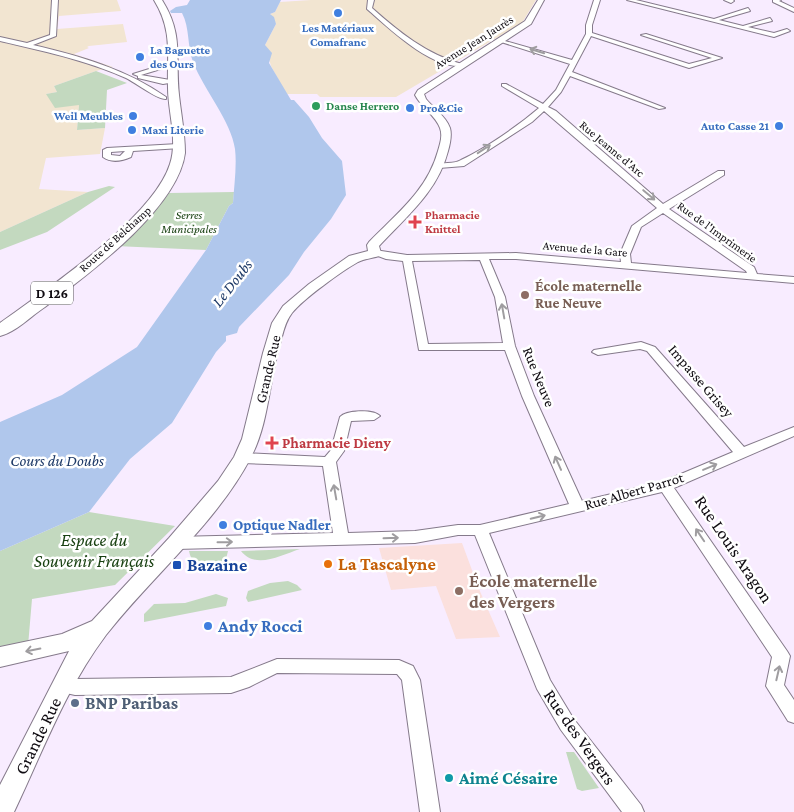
<svg xmlns="http://www.w3.org/2000/svg" width="794" height="812" font-family="'Crimson Pro',serif">
	<style>
		.industrial { fill: #f2e5d1 }
		.education { fill: #fbe0dd }
		.green { fill: #c3d9bf }
		.water { fill: #b0c7ec }
		.lines { fill: none; stroke-linecap: round; stroke-linejoin: round }
		.minor-casing { stroke: #857a8b; stroke-width: 2 }
		.tertiary-casing { stroke: #857a8b; stroke-width: 2 }
		.primary-casing { stroke: #857a8b; stroke-width: 2 }
		.minor { fill: #fff; fill-rule: evenodd }
		.tertiary { fill: #fff; fill-rule: evenodd }
		.primary { fill: #fff; fill-rule: evenodd }
		.oneway { stroke: #9f9da0 }
		.shop-dot { fill: #3f7fe0; stroke: #fff; stroke-width: 2 }
		.leisure-dot { fill: #2e9e5b; stroke: #fff; stroke-width: 2 }
		.health-dot { fill: #e0444e; stroke: #fff; stroke-width: 2 }
		.education-dot { fill: #8d6e63; stroke: #fff; stroke-width: 2 }
		.food-dot { fill: #e8710a; stroke: #fff; stroke-width: 2 }
		.transit-dot { fill: #1a4fb4; stroke: #fff; stroke-width: 2 }
		.service-dot { fill: #5c6f8a; stroke: #fff; stroke-width: 2 }
		.culture-dot { fill: #0f9aa8; stroke: #fff; stroke-width: 2 }
		.labels { text-anchor: middle; dominant-baseline: central; stroke-width: 5; stroke-linejoin: round; paint-order: stroke }
		.far-shop-label { font-size: 12px; font-weight: bold; fill: #366cbe; stroke: #fff; text-anchor: start }
		.far-street-label { font-size: 12px; fill: #0f0b11; stroke: #fff }
		.far-leisure-label { font-size: 12px; font-weight: bold; fill: #27864d; stroke: #fff; text-anchor: start }
		.far-park-label { font-size: 12px; font-style: italic; fill: #194112; stroke: #fff }
		.far-health-label { font-size: 12px; font-weight: bold; fill: #be3a42; stroke: #fff; text-anchor: start }
		.shield { fill: #fff; stroke: #575458; stroke-width: 1 }
		.shield-label { font-size: 14px; font-weight: bold; fill: #0f0b11 }
		.education-label { font-size: 15px; font-weight: bold; fill: #785e54; stroke: #fff; text-anchor: start }
		.street-label { font-size: 15px; fill: #0f0b11; stroke: #fff }
		.health-label { font-size: 15px; font-weight: bold; fill: #be3a42; stroke: #fff; text-anchor: start }
		.shop-label { font-size: 15px; font-weight: bold; fill: #366cbe; stroke: #fff; text-anchor: start }
		.water-label { font-size: 16px; font-style: italic; fill: #1d3967; stroke: #fff }
		.near-park-label { font-size: 18px; font-style: italic; fill: #194112; stroke: #fff }
		.near-street-label { font-size: 18px; fill: #0f0b11; stroke: #fff }
		.near-food-label { font-size: 18px; font-weight: bold; fill: #c56008; stroke: #fff; text-anchor: start }
		.near-transit-label { font-size: 18px; font-weight: bold; fill: #164399; stroke: #fff; text-anchor: start }
		.near-education-label { font-size: 18px; font-weight: bold; fill: #785e54; stroke: #fff; text-anchor: start }
		.near-shop-label { font-size: 18px; font-weight: bold; fill: #366cbe; stroke: #fff; text-anchor: start }
		.near-service-label { font-size: 18px; font-weight: bold; fill: #4e5e75; stroke: #fff; text-anchor: start }
		.near-culture-label { font-size: 18px; font-weight: bold; fill: #0d838f; stroke: #fff; text-anchor: start }
	</style>
	<rect width="100%" height="100%" fill="#f8ecff"/>
	<path class="industrial" d="M0,0H117L121,11L59,16L57,29L123,24L127,42L89,46L87,47L89,48L74,54L113,67L96,71L54,86L57,92L46,94L79,105L77,130L105,128L100,154L46,158L39,189L88,192L0,232Z
		M311,0H536L522,23L396,97H320L317,94H286L271,66L265,45L276,24L270,14L275,12L280,2Z"/>
	<path class="education" d="M462,543L479,589L500,637L456,639L436,586L391,590L379,548Z"/>
	<path class="green" d="M96,71L127,83L107,90L105,128L77,130L79,105L55,108L46,94L57,92L54,86Z
		M109,186L115,187L47,232L0,250V232L88,192Z
		M234,192L233,203L229,206L206,250L115,246L150,217L169,193Z
		M89,512L175,526L115,585L32,599L28,646L0,652V551Z
		M300,549C281,555 256,570 241,551Z
		M189,551H228L226,559L223,563C211,569 192,569 189,551Z
		M288,581L297,585L302,590L248,602L246,598L248,591L270,583Z
		M216,594L228,598L226,606L144,622V614L154,604L185,603Z
		M566,752H574L599,788L582,791L577,789Z"/>
	<path class="water" d="M190,0H281L275,12L270,14L274,17L276,24L265,45L272,53L269,63L291,100H294L309,117L322,138L342,161L346,195L331,219L304,252L289,275L239,327L237,333L226,336V341L216,352L172,423L130,459L89,512L0,551V422L62,395L137,347L206,250L229,206L233,203C234,186 237,166 235,149C231,121 204,90 193,62C187,46 190,28 182,13H171L170,11L176,7L187,5Z"/>
	<g class="lines">
		<defs>
			<path id="minor" d="M52,0H58L56,36L33,45C80,56 126,69 166,97V99C158,100 136,83 126,78C86,60 42,51 0,41V37L27,43L50,35Z
				M368,0H374L372,8C399,32 426,54 462,64V66C430,68 390,29 367,9Z
				M594,0H600L592,25V33L689,64L712,58L641,35L646,34L722,58L689,68L591,36L572,72L665,108L659,109L570,76L561,92L548,107L556,111L663,204L718,171H724V175L669,209L754,267L757,274L794,277V283L516,259H489L505,297L515,346L534,396L582,501L662,482L733,452L647,351L640,349L598,355L592,352L594,350L641,342L655,347L744,447L794,427V436L674,488L787,651L790,656L784,685L794,700V723L788,721L766,686L772,657L662,492L489,533L550,680L573,718L641,805L644,812H622L561,730L537,689L475,535H458L415,543L176,549L171,547L169,543L171,539L176,537L333,533L323,466L242,463L237,461L235,458L237,455L242,453L325,457L331,450L340,417C346,410 374,409 380,416L374,420L351,421L344,451L336,462L348,533L415,531L458,525H480L569,504L522,396L505,350H419L403,261L386,259L370,253L375,250L407,255L516,253L621,262L620,254L632,226L657,208L544,111L532,122L464,166L439,168L435,166C442,161 453,165 461,160C486,148 518,126 539,108L502,86V84H506L543,104L556,90L570,64L498,41V39L572,60L586,34V25ZM663,213L746,271L747,273L631,263L630,254L641,227ZM480,260L495,297L503,343L428,344L412,261Z
				M627,0H636L714,19L748,8L750,11L719,20L743,26L770,18L772,21L748,27L774,33L787,29L790,31L774,37Z
				M724,0H733L734,1L731,3Z
				M773,0H781L779,1L794,8V12L773,2Z
				M162,65L164,66V68L141,75L176,81L175,82L163,84L138,78V76L133,74Z
				M178,144L182,146L181,148L133,151L131,157C122,161 111,163 103,157V150L107,148ZM125,151L120,156L111,155V152Z
				M277,659L399,660L413,666L420,680L440,812H420L402,680L397,674L277,673L249,687L231,693L75,695L57,691L54,685L57,679L63,677L75,679L231,677Z"/>
			<path id="tertiary" d="M538,0H544L531,24L424,94L426,99C433,108 446,116 450,128C452,135 450,144 448,151C438,191 407,216 379,246L381,253L379,256C373,258 364,259 358,262C342,271 303,299 292,313C285,322 283,333 280,344C269,381 269,423 251,457C217,523 151,577 106,635C66,688 42,753 14,812H0V785L69,651L0,667V647L62,634L92,621L169,538L218,481L234,457L242,439L263,353L272,323L283,306L309,284L349,256L368,251L367,245L369,242C396,214 427,191 438,151C440,144 443,136 440,128C436,116 421,107 415,95L418,90L525,21Z"/>
			<path id="primary" d="M154,0H162C184,35 175,57 179,95C181,114 185,133 185,153C178,209 87,275 45,307C31,316 16,332 0,336V323C47,289 153,218 170,164C178,140 168,112 168,88C167,54 173,31 154,0Z"/>
		</defs>
		<use href="#minor" class="minor-casing"/>
		<use href="#tertiary" class="tertiary-casing"/>
		<use href="#primary" class="primary-casing"/>
		<use href="#minor" class="minor"/>
		<use href="#tertiary" class="tertiary"/>
		<use href="#primary" class="primary"/>
	</g>
	<defs><path id="oneway-shaft" d="M-6 0H5M1.5-3L5.5 0L1.5 3" fill="none" stroke-width="1.6" stroke-linecap="round" stroke-linejoin="round" transform="scale(1.25)"/></defs>
	<g class="oneway">
		<use href="#oneway-shaft" transform="translate(537 51) rotate(-163)"/>
		<use href="#oneway-shaft" transform="translate(484 149) rotate(-33)"/>
		<use href="#oneway-shaft" transform="translate(649 195) rotate(40)"/>
		<use href="#oneway-shaft" transform="translate(503 311) rotate(-100)"/>
		<use href="#oneway-shaft" transform="translate(558 463) rotate(-114)"/>
		<use href="#oneway-shaft" transform="translate(710 467) rotate(-23)"/>
		<use href="#oneway-shaft" transform="translate(335 492) rotate(-100)"/>
		<use href="#oneway-shaft" transform="translate(538 517) rotate(-13)"/>
		<use href="#oneway-shaft" transform="translate(700 535) rotate(-124)"/>
		<use href="#oneway-shaft" transform="translate(391 538) rotate(-2)"/>
		<use href="#oneway-shaft" transform="translate(225 542) rotate(-1)"/>
		<use href="#oneway-shaft" transform="translate(33 650) rotate(169)"/>
		<use href="#oneway-shaft" transform="translate(778 673) rotate(-77)"/>
	</g>
	<g class="shop-dot">
		<circle cx="338" cy="13" r="5"/>
		<circle cx="140" cy="57" r="5"/>
		<circle cx="410" cy="108" r="5"/>
		<circle cx="133" cy="116" r="5"/>
		<circle cx="779" cy="126" r="5"/>
		<circle cx="132" cy="130" r="5"/>
		<circle cx="223" cy="525" r="5"/>
		<circle cx="208" cy="626" r="5"/>
	</g>
	<circle class="leisure-dot" cx="316" cy="106" r="5"/>
	<g class="health-dot">
		<path d="M412.5 214.5h5v5h5v5h-5v5h-5v-5h-5v-5h5z"/>
		<path d="M269.5 435.5h5v5h5v5h-5v5h-5v-5h-5v-5h5z"/>
	</g>
	<g class="education-dot">
		<circle cx="525" cy="295" r="5"/>
		<circle cx="459" cy="591" r="5"/>
	</g>
	<circle class="food-dot" cx="328" cy="564" r="5"/>
	<rect class="transit-dot" x="172" y="560" width="10" height="10" rx="2.5"/>
	<circle class="service-dot" cx="75" cy="703" r="5"/>
	<circle class="culture-dot" cx="449" cy="778" r="5"/>
	<g class="labels">
		<g class="far-shop-label">
			<text x="338" y="28" text-anchor="middle">Les Matériaux<tspan x="338" dy="14">Comafranc</tspan></text>
			<text x="150" y="50">La Baguette<tspan x="150" dy="14">des Ours</tspan></text>
			<text x="420" y="108">Pro&amp;Cie</text>
			<text x="123" y="116" text-anchor="end">Weil Meubles</text>
			<text x="769" y="126" text-anchor="end">Auto Casse 21</text>
			<text x="142" y="130">Maxi Literie</text>
		</g>
		<g class="far-street-label">
			<text transform="translate(474 42) rotate(-32)">Avenue Jean Jaurès</text>
			<text transform="translate(612 149) rotate(40)">Rue Jeanne d'Arc</text>
			<text transform="translate(717 232) rotate(36)">Rue de l'Imprimerie</text>
			<text transform="translate(115 239) rotate(-42)">Route de Belchamp</text>
			<text transform="translate(585 249) rotate(5)">Avenue de la Gare</text>
		</g>
		<g class="far-leisure-label">
			<text x="326" y="106">Danse Herrero</text>
		</g>
		<g class="far-park-label">
			<text x="189" y="215">Serres<tspan x="189" dy="14">Municipales</tspan></text>
		</g>
		<g class="far-health-label">
			<text x="425" y="215">Pharmacie<tspan x="425" dy="14">Knittel</tspan></text>
		</g>
		<rect class="shield" x="31" y="281.5" width="42" height="23" rx="4"/>
		<g class="shield-label">
			<text x="52" y="293">D 126</text>
		</g>
		<g class="education-label">
			<text x="535" y="286">École maternelle<tspan x="535" dy="17">Rue Neuve</tspan></text>
		</g>
		<g class="street-label">
			<text transform="translate(268 369) rotate(-77)">Grande Rue</text>
			<text transform="translate(539 377) rotate(68)">Rue Neuve</text>
			<text transform="translate(701 381) rotate(49)">Impasse Grisey</text>
			<text transform="translate(634 491) rotate(-16)">Rue Albert Parrot</text>
		</g>
		<g class="health-label">
			<text x="282" y="443">Pharmacie Dieny</text>
		</g>
		<g class="shop-label">
			<text x="233" y="525">Optique Nadler</text>
		</g>
		<g class="water-label">
			<text transform="translate(232 283) rotate(-52)">Le Doubs</text>
			<text x="57" y="460">Cours du Doubs</text>
		</g>
		<g class="near-park-label">
			<text x="94" y="540">Espace du<tspan x="94" dy="21">Souvenir Français</tspan></text>
		</g>
		<g class="near-street-label">
			<text transform="translate(734 549) rotate(56)">Rue Louis Aragon</text>
			<text transform="translate(38 736) rotate(-64)">Grande Rue</text>
			<text transform="translate(580 737) rotate(55)">Rue des Vergers</text>
		</g>
		<g class="near-food-label">
			<text x="338" y="564">La Tascalyne</text>
		</g>
		<g class="near-transit-label">
			<text x="187" y="565">Bazaine</text>
		</g>
		<g class="near-education-label">
			<text x="469" y="581">École maternelle<tspan x="469" dy="21">des Vergers</tspan></text>
		</g>
		<g class="near-shop-label">
			<text x="218" y="626">Andy Rocci</text>
		</g>
		<g class="near-service-label">
			<text x="85" y="703">BNP Paribas</text>
		</g>
		<g class="near-culture-label">
			<text x="459" y="778">Aimé Césaire</text>
		</g>
	</g>
</svg>
